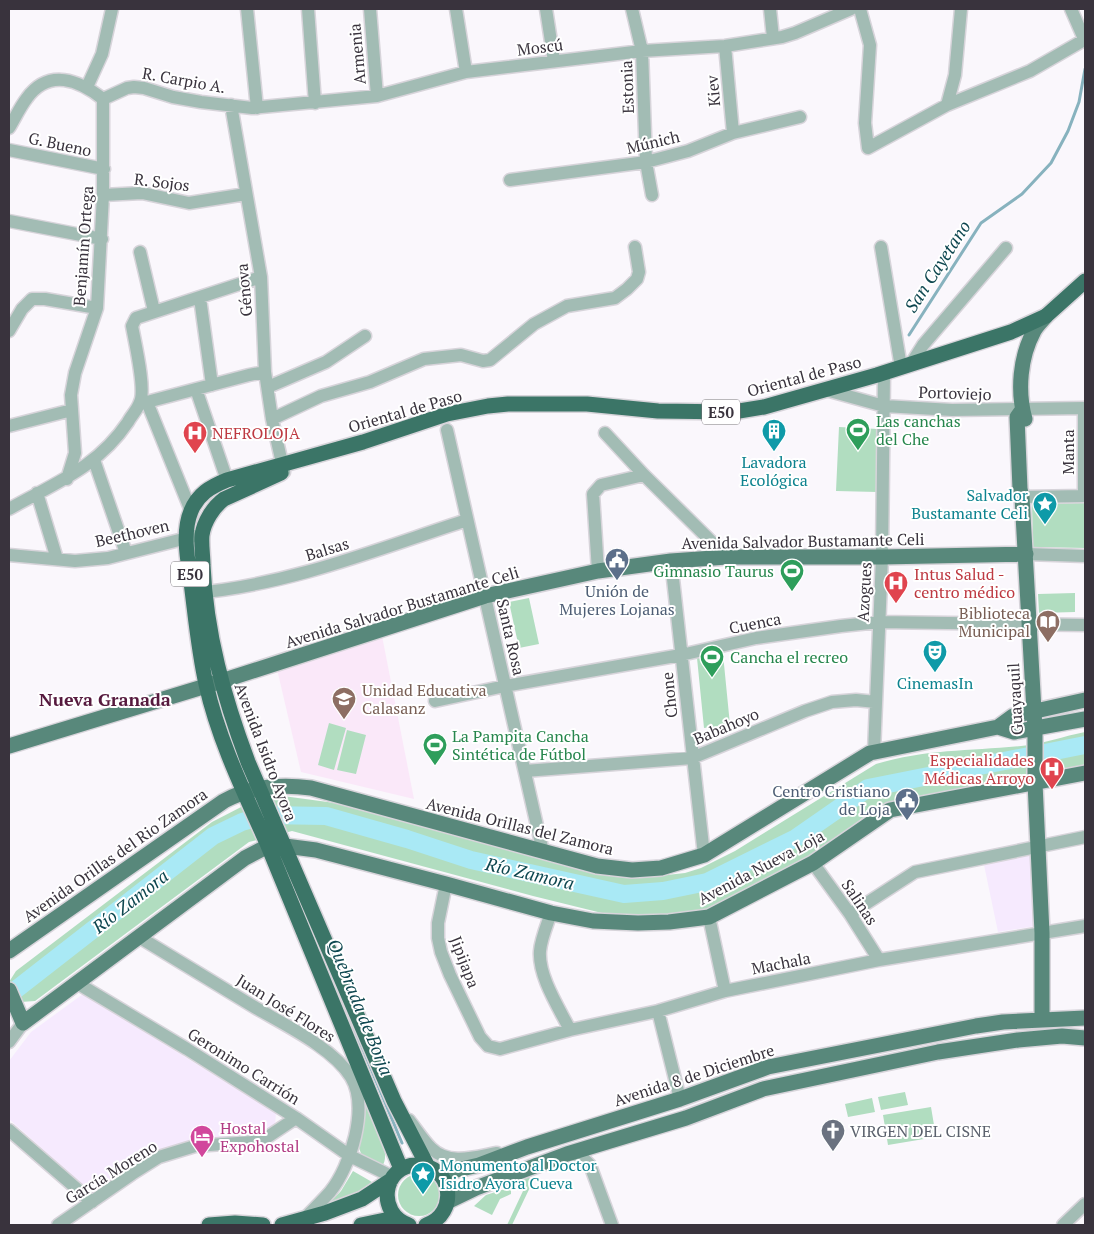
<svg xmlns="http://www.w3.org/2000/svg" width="1094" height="1234" font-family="'PT Serif',serif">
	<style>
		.built { fill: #f6eafe }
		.education { fill: #fae8f9 }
		.green { fill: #b1ddc0 }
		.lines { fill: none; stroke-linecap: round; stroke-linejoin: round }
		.stream { stroke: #87b2be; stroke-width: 3 }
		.river { stroke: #a9e9f5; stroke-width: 18 }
		.minor-casing { stroke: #d7d4da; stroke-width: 15 }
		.major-casing { stroke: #d7d4da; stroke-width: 18 }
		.highway-casing { stroke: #d7d4da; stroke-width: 18 }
		.minor { stroke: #a2bcb4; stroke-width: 12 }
		.major { stroke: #58887b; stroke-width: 15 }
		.highway { stroke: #3b7567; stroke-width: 15 }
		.labels { text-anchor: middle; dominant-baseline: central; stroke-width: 4; stroke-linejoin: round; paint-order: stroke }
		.shield { fill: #fff; stroke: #747077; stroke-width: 1 }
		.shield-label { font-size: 15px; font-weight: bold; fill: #39333d }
		.street-label { font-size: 16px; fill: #39333d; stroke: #fff }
		.leisure-label { font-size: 16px; fill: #27864d; stroke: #fff; text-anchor: start }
		.health-label { font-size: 16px; fill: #be3a42; stroke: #fff; text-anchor: start }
		.culture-label { font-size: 16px; fill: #0d838f; stroke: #fff }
		.service-label { font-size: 16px; fill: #4e5e75; stroke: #fff }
		.education-label { font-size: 16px; fill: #785e54; stroke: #fff; text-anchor: end }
		.hotel-label { font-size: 16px; fill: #b23c85; stroke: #fff; text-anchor: start }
		.worship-label { font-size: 16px; fill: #5b616d; stroke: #fff; text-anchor: start }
		.water-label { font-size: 18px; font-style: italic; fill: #0e4750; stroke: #fff }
		.neighbourhood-label { font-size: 18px; font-weight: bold; fill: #56193e; stroke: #fff }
	</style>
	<rect width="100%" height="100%" fill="#faf7fc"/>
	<path class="built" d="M1032,855L1036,926L998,932L984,865Z
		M83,994L276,1113L275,1125L254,1142L197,1143L96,1197L9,1119V1061L31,1032Z"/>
	<path class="education" d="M382,636L414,799L301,772L277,669Z"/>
	<path class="green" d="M839,427L878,429L877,492L836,491Z
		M1085,503V548L1033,547L1032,504Z
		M1075,593V612L1039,613L1038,594Z
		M529,598L539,644L519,648L509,602Z
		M723,654L730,725L704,728L697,658Z
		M329,723L346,728L334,770L318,765Z
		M347,730L366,735L356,774L337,770Z
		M1085,732V765L926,797L867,814L818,855L697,916L610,915L533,896L292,831L249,842L35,1001L21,1002L9,982L16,971L212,822L243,806L283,796L335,803L615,875L649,877L685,873L701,868L735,851L876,764C926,749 971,751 1021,746C1043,744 1064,736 1085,732Z
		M361,1090C368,1105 394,1153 382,1166L362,1156L359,1148L364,1108Z
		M905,1092L908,1105L881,1110L878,1097Z
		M872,1098L875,1112L848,1117L845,1104Z
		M931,1107L936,1137L888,1145L883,1115Z
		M353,1171L372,1182L358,1192L330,1202L341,1191Z
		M398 1195a21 21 0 1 1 42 0a21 21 0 1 1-42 0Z
		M524,1176L534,1179L512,1225H507L523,1191L518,1178Z
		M508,1188L511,1190V1194L500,1199L492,1215L474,1206L486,1195Z"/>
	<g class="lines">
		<path class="stream" d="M909,335L981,223L1022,194L1051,163L1068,131L1079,102L1085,69
			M329,969L402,1143"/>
		<path class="river" d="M9,995L213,836L242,822L265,815L326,816L407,839L471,860L624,894L663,891L707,882L796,838L868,788L1085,745"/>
		<defs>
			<path id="minor" d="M247,9L257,108
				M308,9L315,103
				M370,9L377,96
				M456,9L466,72
				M546,9L554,61
				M632,9L642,51L646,162L652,195
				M770,9L773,38
				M860,9L870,45L865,123L868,148L947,105L1030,71L1084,40
				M1071,9L1085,41
				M725,46L733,133
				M87,87L102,54L112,9
				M103,99L127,88L134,87L144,88L173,97L201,102L252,108L377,96L466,72L642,51L725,46L782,37L795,33L851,9
				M231,105L261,277L265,372L272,419L284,472
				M947,105L955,75L961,9
				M9,128C15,118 20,107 27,98C49,68 79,80 103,99
				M9,150L104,169
				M510,180L646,162L688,151L733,133L800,117
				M103,195L142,193L189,203L246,194
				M9,221L102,239
				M881,247L901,367
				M140,252L154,311
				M200,298L212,385
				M9,331L22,309L32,299H45L97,308
				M911,364L923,345L1006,248
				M268,387L326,362L365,336
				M196,389L227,480
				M826,390L884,406L952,410L1085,408
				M140,402H147L249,375L265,372
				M147,402L191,511
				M1084,408V496
				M272,419L321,396L370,382L424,359L461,355L483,361L490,360L534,324L567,306L615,298L627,289L637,279L639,272L635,247
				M9,426L72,410
				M447,430L543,852
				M605,433L644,475L727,557
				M94,460L126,553
				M67,479L75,453L71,395L75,373L97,308L103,195V99
				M37,493L57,559
				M1022,497L1085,496
				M9,509C55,483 97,468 128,422C131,416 138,409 140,402C146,389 135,343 132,326L136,318L261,277
				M1026,554L1085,556
				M9,555L75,561L108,558L195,536
				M671,561L704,855
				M598,571L593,494L601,485L644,475
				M195,593C289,585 378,549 467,520
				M435,701L505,686L681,655L756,638L841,626L879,622L1085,625
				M874,752L882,557L884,373
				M525,771L692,758L805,711L832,702L856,700L876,702
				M813,863L850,914L879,960
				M446,884L438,923V938L441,952L450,975L480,1037L488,1046L500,1049L570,1030L658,1011L725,991L879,960L1085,926
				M551,913C547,925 541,939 540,951C538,976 559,1008 570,1030
				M850,914L915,872L1085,837
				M709,917L725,991
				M139,937C178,961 217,984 256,1008C285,1025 333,1048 351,1077C369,1107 351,1166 330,1192C322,1201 313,1210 304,1219
				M77,983L187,1049L296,1118L350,1156L393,1177
				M658,1011L680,1099
				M9,1042L23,1023
				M409,1120C416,1129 423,1140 431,1148C449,1166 475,1157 497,1153
				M9,1130L92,1202
				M567,1154L580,1155L590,1165L612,1225
				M58,1225L132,1174L159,1157L195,1146L252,1142L266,1138L296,1118
				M1063,1225L1085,1204"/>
			<path id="major" d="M1022,410L1017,417L1020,489L1022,497L1035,729V783L1042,933V1020
				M1025,419C1017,391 1020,357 1034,331C1037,325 1042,321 1046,316
				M998,727L1014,732L1085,719
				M9,746L206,686L485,596L598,571L671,561L727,557H882L1026,554
				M9,951L224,801C251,786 281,784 311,788L597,866L632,870L661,868L704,855L870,753L998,727L1013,716L1085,700
				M9,990L23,1023L245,858L268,846H285L316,850L446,884L551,913L593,921L638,923L669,922L709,917L813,863L890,810L1085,773
				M439,1174L479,1165L527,1147L680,1099L768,1067L976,1026L1003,1022L1085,1018
				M447,1202L476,1188L567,1154L686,1118L763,1089L938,1052L1018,1040L1062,1036L1085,1038"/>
			<path id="highway" d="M281,473L224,499C213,507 204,522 202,535C201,544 203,556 203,565C206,634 224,698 248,762L394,1101L428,1167
				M401,1169L266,841C243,790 218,738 206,684C199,653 196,622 192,590C189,565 181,535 191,511C198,494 210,487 227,480L363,442L447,414L488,406L508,404H587L658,411L733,412L764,407L877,375L1011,332L1046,316L1085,281
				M209,1225L235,1223L263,1225
				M282,1225L325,1213L362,1199L391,1180
				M361,1225L385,1220L403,1223
				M409,1225C376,1214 382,1165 417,1165C453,1165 459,1214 426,1225"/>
		</defs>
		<use href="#minor" class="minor-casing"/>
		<use href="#major" class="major-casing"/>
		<use href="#highway" class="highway-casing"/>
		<use href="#minor" class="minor"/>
		<use href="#major" class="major"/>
		<use href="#highway" class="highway"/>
	</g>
	<defs>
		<symbol id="stadium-pin" viewBox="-11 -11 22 30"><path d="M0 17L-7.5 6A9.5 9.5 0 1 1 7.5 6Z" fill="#2e9e5b" stroke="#fff"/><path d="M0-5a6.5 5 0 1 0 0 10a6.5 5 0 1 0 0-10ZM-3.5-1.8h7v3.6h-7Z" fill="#fff"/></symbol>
		<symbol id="building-pin" viewBox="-11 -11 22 30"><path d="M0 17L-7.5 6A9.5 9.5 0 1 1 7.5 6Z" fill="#0f9aa8" stroke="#fff"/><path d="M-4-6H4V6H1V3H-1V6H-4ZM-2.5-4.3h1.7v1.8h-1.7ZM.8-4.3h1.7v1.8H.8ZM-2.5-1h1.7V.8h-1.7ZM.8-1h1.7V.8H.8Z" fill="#fff"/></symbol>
		<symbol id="hospital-pin" viewBox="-11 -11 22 30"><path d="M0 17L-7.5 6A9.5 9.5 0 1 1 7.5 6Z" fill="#e0444e" stroke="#fff"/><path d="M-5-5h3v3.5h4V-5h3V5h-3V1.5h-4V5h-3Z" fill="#fff"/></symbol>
		<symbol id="sight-pin" viewBox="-11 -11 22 30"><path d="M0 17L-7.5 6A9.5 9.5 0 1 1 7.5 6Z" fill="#0f9aa8" stroke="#fff"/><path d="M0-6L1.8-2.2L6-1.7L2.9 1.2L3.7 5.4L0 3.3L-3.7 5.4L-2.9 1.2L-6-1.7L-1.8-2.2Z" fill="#fff"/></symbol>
		<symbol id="civic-pin" viewBox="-11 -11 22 30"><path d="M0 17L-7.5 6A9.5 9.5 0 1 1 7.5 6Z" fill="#5c6f8a" stroke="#fff"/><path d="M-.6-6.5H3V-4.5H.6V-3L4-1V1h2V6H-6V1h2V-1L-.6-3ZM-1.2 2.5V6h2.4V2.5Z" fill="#fff"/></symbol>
		<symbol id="library-pin" viewBox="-11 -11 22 30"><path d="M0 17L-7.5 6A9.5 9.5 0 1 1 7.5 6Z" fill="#8d6e63" stroke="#fff"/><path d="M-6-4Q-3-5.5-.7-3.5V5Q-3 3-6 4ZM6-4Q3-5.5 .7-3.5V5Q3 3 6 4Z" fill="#fff"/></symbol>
		<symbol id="theatre-pin" viewBox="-11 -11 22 30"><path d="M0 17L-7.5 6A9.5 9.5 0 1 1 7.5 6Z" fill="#0f9aa8" stroke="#fff"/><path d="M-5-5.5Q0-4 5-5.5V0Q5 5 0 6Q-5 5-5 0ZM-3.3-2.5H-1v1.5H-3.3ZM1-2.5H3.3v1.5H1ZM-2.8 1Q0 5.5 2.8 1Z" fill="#fff"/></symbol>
		<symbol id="university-pin" viewBox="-11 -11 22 30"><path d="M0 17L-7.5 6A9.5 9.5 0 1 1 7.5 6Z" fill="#8d6e63" stroke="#fff"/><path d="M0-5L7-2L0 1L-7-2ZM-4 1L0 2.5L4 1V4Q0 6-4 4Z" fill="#fff"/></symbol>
		<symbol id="church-pin" viewBox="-11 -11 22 30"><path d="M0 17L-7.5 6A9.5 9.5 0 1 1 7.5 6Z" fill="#6b7280" stroke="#fff"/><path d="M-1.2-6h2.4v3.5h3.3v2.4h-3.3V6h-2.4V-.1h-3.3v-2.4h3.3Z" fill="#fff"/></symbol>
		<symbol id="hotel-pin" viewBox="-11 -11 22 30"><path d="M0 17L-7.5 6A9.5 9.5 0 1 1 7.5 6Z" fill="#d1479c" stroke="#fff"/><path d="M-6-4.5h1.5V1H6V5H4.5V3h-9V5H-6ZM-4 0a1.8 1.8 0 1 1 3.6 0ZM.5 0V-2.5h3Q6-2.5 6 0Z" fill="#fff"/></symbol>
	</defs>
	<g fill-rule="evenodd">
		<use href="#stadium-pin" x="844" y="416" width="28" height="38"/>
		<use href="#building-pin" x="760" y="417" width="28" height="38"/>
		<use href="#hospital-pin" x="181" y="419" width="28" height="38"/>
		<use href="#sight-pin" x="1031" y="490" width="28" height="38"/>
		<use href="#civic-pin" x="603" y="546" width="28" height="38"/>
		<use href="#stadium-pin" x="778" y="557" width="28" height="38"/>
		<use href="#hospital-pin" x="882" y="569" width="28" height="38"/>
		<use href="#library-pin" x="1034" y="608" width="28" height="38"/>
		<use href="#theatre-pin" x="921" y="638" width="28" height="38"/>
		<use href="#stadium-pin" x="698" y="643" width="28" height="38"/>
		<use href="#university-pin" x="330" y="685" width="28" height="38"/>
		<use href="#stadium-pin" x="421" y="731" width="28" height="38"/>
		<use href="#hospital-pin" x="1038" y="755" width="28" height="38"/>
		<use href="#civic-pin" x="893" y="786" width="28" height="38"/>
		<use href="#church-pin" x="819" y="1117" width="28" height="38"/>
		<use href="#hotel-pin" x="188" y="1123" width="28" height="38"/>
		<use href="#sight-pin" x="409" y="1160" width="28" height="38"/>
	</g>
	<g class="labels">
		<g class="shield">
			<rect x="702" y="399.5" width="38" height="25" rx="4"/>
			<rect x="171" y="561.5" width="38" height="25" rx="4"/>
		</g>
		<g class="shield-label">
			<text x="721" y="412">E50</text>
			<text x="190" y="574">E50</text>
		</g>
		<g class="street-label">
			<text transform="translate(540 47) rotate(-7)">Moscú</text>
			<text transform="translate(357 54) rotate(-95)">Armenia</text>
			<text transform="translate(184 80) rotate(10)">R. Carpio A.</text>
			<text transform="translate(627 87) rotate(-92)">Estonia</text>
			<text transform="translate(713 91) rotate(-95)">Kiev</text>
			<text transform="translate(653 142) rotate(-13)">Múnich</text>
			<text transform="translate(60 144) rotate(12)">G. Bueno</text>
			<text transform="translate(162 182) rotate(7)">R. Sojos</text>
			<text transform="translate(83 246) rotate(-86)">Benjamín Ortega</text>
			<text transform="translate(244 290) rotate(-95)">Génova</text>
			<text transform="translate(804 376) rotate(-15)">Oriental de Paso</text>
			<text transform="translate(955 393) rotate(2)">Portoviejo</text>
			<text transform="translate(405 411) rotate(-16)">Oriental de Paso</text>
			<text transform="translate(1068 452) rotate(-90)">Manta</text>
			<text transform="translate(132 533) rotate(-13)">Beethoven</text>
			<text transform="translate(803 541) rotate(-1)">Avenida Salvador Bustamante Celi</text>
			<text transform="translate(327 549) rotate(-17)">Balsas</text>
			<text transform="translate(864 592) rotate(-87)">Azogues</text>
			<text transform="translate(402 607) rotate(-17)">Avenida Salvador Bustamante Celi</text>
			<text transform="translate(755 623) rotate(-11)">Cuenca</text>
			<text transform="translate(511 637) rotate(77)">Santa Rosa</text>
			<text transform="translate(669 695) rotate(-96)">Chone</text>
			<text transform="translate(1015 699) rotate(-93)">Guayaquil</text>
			<text transform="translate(726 726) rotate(-23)">Babahoyo</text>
			<text transform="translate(266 752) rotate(69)">Avenida Isidro Ayora</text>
			<text transform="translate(520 826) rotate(14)">Avenida Orillas del Zamora</text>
			<text transform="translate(115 855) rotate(-35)">Avenida Orillas del Rio Zamora</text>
			<text transform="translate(761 867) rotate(-28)">Avenida Nueva Loja</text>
			<text transform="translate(860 902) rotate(56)">Salinas</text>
			<text transform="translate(465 962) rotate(69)">Jipijapa</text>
			<text transform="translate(781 963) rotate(-11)">Machala</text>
			<text transform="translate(286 1008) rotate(32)">Juan José Flores</text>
			<text transform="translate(244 1066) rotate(32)">Geronimo Carrión</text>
			<text transform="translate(694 1075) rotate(-18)">Avenida 8 de Diciembre</text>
			<text transform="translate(111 1172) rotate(-32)">García Moreno</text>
		</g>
		<g class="leisure-label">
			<text x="876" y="421">Las canchas<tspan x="876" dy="18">del Che</tspan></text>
			<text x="774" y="571" text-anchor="end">Gimnasio Taurus</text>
			<text x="730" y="657">Cancha el recreo</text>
			<text x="452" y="736">La Pampita Cancha<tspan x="452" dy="18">Sintética de Fútbol</tspan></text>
		</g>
		<g class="health-label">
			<text x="212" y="433">NEFROLOJA</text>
			<text x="914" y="574">Intus Salud -<tspan x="914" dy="18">centro médico</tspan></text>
			<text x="1034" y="760" text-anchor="end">Especialidades<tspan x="1034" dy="18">Médicas Arroyo</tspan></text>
		</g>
		<g class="culture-label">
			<text x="774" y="462">Lavadora<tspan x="774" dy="18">Ecológica</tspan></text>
			<text x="1028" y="495" text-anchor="end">Salvador<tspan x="1028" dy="18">Bustamante Celi</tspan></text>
			<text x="935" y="683">CinemasIn</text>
			<text x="440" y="1165" text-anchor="start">Monumento al Doctor<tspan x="440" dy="18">Isidro Ayora Cueva</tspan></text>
		</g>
		<g class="service-label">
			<text x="617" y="591">Unión de<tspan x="617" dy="18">Mujeres Lojanas</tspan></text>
			<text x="890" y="791" text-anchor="end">Centro Cristiano<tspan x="890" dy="18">de Loja</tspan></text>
		</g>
		<g class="education-label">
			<text x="1030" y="613">Biblioteca<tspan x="1030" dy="18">Municipal</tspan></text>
			<text x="362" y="690" text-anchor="start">Unidad Educativa<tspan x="362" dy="18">Calasanz</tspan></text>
		</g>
		<g class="hotel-label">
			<text x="220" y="1128">Hostal<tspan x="220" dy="18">Expohostal</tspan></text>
		</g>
		<g class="worship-label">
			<text x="850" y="1131">VIRGEN DEL CISNE</text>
		</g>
		<g class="water-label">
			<text transform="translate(937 266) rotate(-57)">San Cayetano</text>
			<text transform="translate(530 873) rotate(13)">Río Zamora</text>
			<text transform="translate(130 901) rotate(-38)">Río Zamora</text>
			<text transform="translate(361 1007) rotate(68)">Quebrada de Borja</text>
		</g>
		<g class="neighbourhood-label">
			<text x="105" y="699">Nueva Granada</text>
		</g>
	</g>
	<rect width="1094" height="1234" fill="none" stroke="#39333d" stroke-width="20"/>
</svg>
